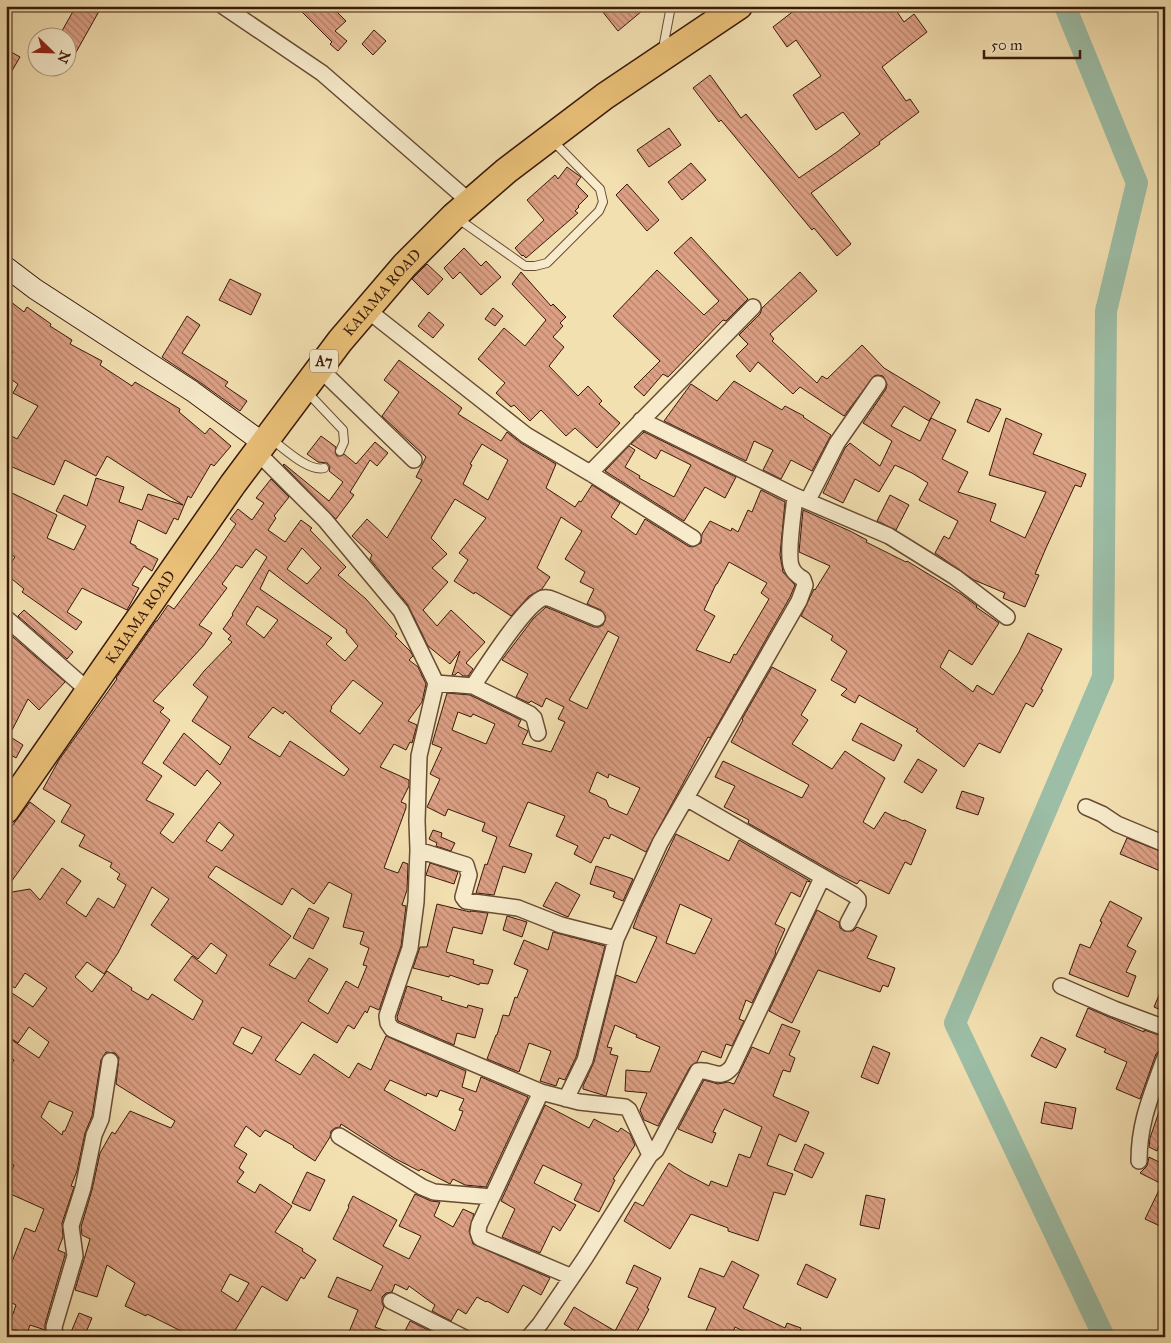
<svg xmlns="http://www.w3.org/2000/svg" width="1171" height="1343" font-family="'IM FELL Great Primer',serif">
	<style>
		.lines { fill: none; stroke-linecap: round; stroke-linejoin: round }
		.river { stroke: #9cbea7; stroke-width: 22 }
		.building { fill: url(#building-back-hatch); stroke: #39190a; fill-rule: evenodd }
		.lane-casing { stroke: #684b34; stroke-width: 10 }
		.street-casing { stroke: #684b34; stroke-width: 18 }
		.secondary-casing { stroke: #39190a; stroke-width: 22 }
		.highway-casing { stroke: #39190a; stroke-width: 29 }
		.lane { stroke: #f7ebcc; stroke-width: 8 }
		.street { stroke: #f7ebcc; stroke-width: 15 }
		.secondary { stroke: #f7ebcc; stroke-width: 20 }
		.highway { stroke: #eac078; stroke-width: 26 }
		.labels { text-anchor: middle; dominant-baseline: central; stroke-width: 4; stroke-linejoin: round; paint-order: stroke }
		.shield { fill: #f7ebcc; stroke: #725844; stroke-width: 1 }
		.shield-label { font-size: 14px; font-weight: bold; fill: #39190a }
		.street-label { font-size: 15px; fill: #39190a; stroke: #f7ebcc }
	</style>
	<defs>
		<pattern id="building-back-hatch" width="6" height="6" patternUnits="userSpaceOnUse" patternTransform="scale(1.25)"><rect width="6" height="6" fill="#dda085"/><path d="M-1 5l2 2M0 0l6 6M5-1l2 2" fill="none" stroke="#b4826b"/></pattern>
	</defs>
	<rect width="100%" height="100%" fill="#f3e0b1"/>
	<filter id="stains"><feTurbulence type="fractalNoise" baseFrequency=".004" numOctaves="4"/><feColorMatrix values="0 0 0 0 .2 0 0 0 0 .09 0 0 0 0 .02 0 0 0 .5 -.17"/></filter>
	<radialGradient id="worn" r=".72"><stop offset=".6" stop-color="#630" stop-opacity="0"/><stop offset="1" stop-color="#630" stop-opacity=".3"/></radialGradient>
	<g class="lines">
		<path class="river" d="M1065,6L1137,183L1106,311L1103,677L955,1023L1104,1337"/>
	</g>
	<path class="building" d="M76,6H102L75,54L68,50V38H58Z
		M296,6H331L346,21L335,31L347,41L338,51L330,44L332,42Z
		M598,6H648L618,31Z
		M800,6H893L904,22L914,14L927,32L882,67L906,101L910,99L919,112L879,142L880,144L811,193L851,244L837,256L814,228L812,230L721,120L719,122L693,88L710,75L741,118L746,114L799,178L837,152L860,134L843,112L816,130L793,95L821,76L796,40L787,47L773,27Z
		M374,30L386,41L373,55L362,44Z
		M6,49L20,57L6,81Z
		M669,128L681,145L649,167L637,150Z
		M691,163L706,180L682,200L668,182Z
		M567,167L581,177L576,184L588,196L578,206L579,207L575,211L578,213L526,258L523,255L522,256L515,248L544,220L527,200L555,175L558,179Z
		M627,184L659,220L647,231L616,195Z
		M691,237L748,299L726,321L723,320L668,377L663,374L644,396L634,387L660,361L613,316L657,270L704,315L719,301L674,253Z
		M464,248L481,266L486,261L501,277L481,295L460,272L453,279L444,268Z
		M427,264L443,279L428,295L412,279Z
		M521,272L551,306L553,304L566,317L560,323L563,326L553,337L564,347L549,366L578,396L588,386L602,401L599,404L620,423L597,448L575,428L566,436L541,410L530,421L514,405L511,407L496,393L505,383L478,359L504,328L525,346L546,320L512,284Z
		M800,272L817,291L770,334L774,339L772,341L817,383L822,376L827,379L862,345L884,368L940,402L929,421L904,406L891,426L920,441L931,418L956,430L942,459L968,472L958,492L996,504L990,521L1025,538L1046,492L989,475L1006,418L1042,434L1033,454L1086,474L1081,487L1075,485L1046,548L1035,574L1039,575L1025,607L1003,598L1005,593L974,580L935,553L944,536L949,539L958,521L919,500L928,483L912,473L895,465L879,492L855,479L843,503L823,493L845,448L850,443L880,466L892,441L863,423L886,389L887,384L883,376L878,375L874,376L844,416L800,387L793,394L758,362L750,372L736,356L748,344L739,335L760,314L762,308Z
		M230,279L261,294L251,315L219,300Z
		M6,298L24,312L27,307L51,324L50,326L72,340L70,344L102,361L100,365L132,386L135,382L180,409L179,412L205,434L210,428L231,446L214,466L211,464L191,498L188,496L178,520L174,518L166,534L138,520L130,543L136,546V548L158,559L152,571L144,566L132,585L139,588L127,610L82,588L67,612L82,622L76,630L22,592L24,589L6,574V569L15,557L6,551V490L57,515L47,538L74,550L86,526L56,511L64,495L87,506L96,478L124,487L119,502L142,510L148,494L183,505L107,456L96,476L65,460L54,485L10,466L11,462L6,460V433L17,439L38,406L13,393L18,384L6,376V362L13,352L6,347Z
		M493,308L503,316L495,326L485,319Z
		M429,312L444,325L433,338L418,326Z
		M187,316L200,325L182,353L228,382L225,386L247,401L240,411L198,381L162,357Z
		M399,360L462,408L458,414L501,441L507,432L521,443L556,464L546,488L575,507L579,501L581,502L592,485L620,503L611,517L636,535L645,519L688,546L693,547L701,543L702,534L710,521L731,531L732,528L738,532L748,510L752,512L761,490L785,502L780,555L783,572L795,585L790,597L710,738L708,737L646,852L611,834L609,839L604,837L591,863L574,854L578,846L556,836L565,816L528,802L509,846L532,854L525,873L503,866L494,895L476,893L485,864L487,865L497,837L482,831L485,823L448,809L445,816L427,807L440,779L430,774L442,748L432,744L447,693L470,695L521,720L518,726L528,731L522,744L551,752L565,722L558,719L564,707L546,698L542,707L531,701L529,703L516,697L528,674L502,660L533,619L546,607L594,627H599L603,625L606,617L601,610L587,604L594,589L580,582L585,572L565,559L582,531L561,517L537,568L550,577L542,589L529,596L511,616L475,592L474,594L454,581L468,560L459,553L486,518L455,499L431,538L447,554L432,568L448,582L423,610L437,626L451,610L485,642L466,663L473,669L468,676H463L458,672L455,675H452L460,651L450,664L428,646L408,605L370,559L372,555L352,536L367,519L387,538L422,480L416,477L426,457L382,416L399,392L384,380ZM482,444L508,460L488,500L463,484L472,465L470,464ZM729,562L767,583L761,593L769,599L736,655L734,654L730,663L696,650L715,616L704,610L716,584H717ZM608,631L619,637L587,709L569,700ZM458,712L471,717L473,714L495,724L486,744L452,730ZM597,772L608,778L609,774L640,788L627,815L609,807L606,800L589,792Z
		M734,381L782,410L785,406L804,416L803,417L831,435L812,471L791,460L781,479L763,470L773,450L754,441L746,461L664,421L691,384L717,401Z
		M976,399L1001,409L989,432L967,422Z
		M644,432L736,477L725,498L705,487L684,521L605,471L629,446L635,450L625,467L640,476L639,478L674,497L691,465L661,450L656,459L631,444Z
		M321,436L336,447L335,452L337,456H341L344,454L356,464L375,442L388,453L377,466L370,460L350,492L354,495L336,519L283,465L284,464L329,501L343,482L329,471L330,467L327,463L318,462L307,454Z
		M271,479L289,497L274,516L276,518L268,530L285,542L301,520L312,528L310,530L346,567L338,575L366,599L397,634L395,636L410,651L413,656L409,660L418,667L426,684L422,702L408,721L417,725L412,743L410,742L406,750L394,744L380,767L409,780V786L401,802L406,804V808L384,868L398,873L403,862L408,864L407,890L402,905L406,906L401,946L379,1010L370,1006L367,1013L365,1011L354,1029L348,1025L337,1043L302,1022L275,1060L300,1075L314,1054L349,1078L358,1063L371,1070L386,1036L466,1071L462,1087L476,1092L481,1077L528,1097L486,1187L465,1185L453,1179L450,1184L421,1169L419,1171L394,1158L341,1124L340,1127L335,1128L331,1131L330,1137L315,1161L293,1147L294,1146L265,1130L260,1137L246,1126L234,1146L247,1154L239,1168L244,1172L237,1182L255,1193L260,1184L292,1206L275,1232L303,1249L302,1251L316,1260L304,1279L301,1277L287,1301L262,1286L231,1337H193L147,1314L146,1316L125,1306L135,1283L107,1265L97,1297L75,1290L90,1239L82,1235L81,1227L92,1190L100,1153L112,1132L115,1134L130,1111L171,1128L175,1121L116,1084L119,1058L115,1053L106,1052L101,1060L92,1116L85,1133L77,1171L71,1186L74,1187L62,1223L63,1237L58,1250L65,1253V1255L45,1324V1330L30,1325L27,1334L8,1328L16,1305L6,1300V1277L25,1228L35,1232L44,1209L6,1192V1183L14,1165L6,1162V1074L14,1060L6,1055V1048L12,1040L39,1058L49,1042L29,1027L18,1043L6,1035V1001L12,993L33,1007L47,988L25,973L15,988L6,982V961L12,952L6,948V905L12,898L6,893L30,889L40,900L62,868L81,881L66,903L86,917L98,898L114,908L126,885L117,879L120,874L110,867L112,863L79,846L85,835L61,822L71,805L43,789L59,760L117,679L116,678L156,621H157L168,605L174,609L217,552L236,524L230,519L238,509L252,520L264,503L256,498ZM302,548L321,568L307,584L287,569ZM256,549L267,557L232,614L233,615L223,629L231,636L228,639L232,642L204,671L193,685L208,697L192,721L231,747L220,765L184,733L163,763L195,786L207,770L221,783L173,843L160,833L174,814L146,800L162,776L142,763L170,720L160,712L164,708L153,701L203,646L212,633L199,625L227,588L222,584L236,565L242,568ZM269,570L347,630L346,632L358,646L345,661L326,644L332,638L260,589ZM257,606L278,620L264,638L246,624ZM353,680L383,703L360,734L330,711L332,708L331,707ZM273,707L283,714L285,711L349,769L344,776L290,741L280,757L248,737ZM219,822L234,835L222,851L206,841ZM216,866L282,905L292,888L314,904L329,882L352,894L343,927L364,932L360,944L369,948L363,965L367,966L358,988L346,981L328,1014L308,1001L328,969L309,958L295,979L269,965L291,936L208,877ZM152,887L169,899L151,925L198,959L211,943L227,955L216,974L192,956L174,980L203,1001L193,1020L152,994L148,1000L131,990L132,988L107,971L92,992L75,977L87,962L104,974L118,953ZM242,1027L262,1037L252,1054L233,1044ZM390,1080L426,1096L427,1093L437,1097L440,1090L464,1099L459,1110L463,1111L455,1131L384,1090ZM49,1101L73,1112L65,1131H63L62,1135L41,1117ZM230,1274L249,1283L238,1302L221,1291Z
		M890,495L909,505L896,530L877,521Z
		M803,510L850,531L867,540L866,542L906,562L907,561L961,594L977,606L976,607L999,623L972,665L949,650L940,667L973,692L977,685L993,695L1019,652L1028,633L1062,649L1041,689L1043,690L1033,707L1026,703L1000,753L979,743L964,767L916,731L918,729L859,695L855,703L841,695L847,689L831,680L847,651L831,640L833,636L801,616L814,589L815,590L830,566L799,552Z
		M24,610L73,652L67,659L18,616Z
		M6,631L65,682L39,710L28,699L9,736L23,745L16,758L6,752Z
		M772,667L816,690L801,715L808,720L792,744L832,769L845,751L885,778L863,822L874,829L885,812L903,821L904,820L926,830L911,865L905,862L889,894L860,880L857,884L837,874L748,823L749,820L724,807L735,786L715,777L723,761L802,798L809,785L731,742L743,720L742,719Z
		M861,723L902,745L894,761L852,740Z
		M918,759L937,770L922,793L904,782Z
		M962,791L984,798L978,815L956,808Z
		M30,802L55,821L6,889V834Z
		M433,830L442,833L441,837L455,843L451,851L436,846L437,843L429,839Z
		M676,834L729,861L739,840L810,881V882L807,881L800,897L791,892L775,924L785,929L775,952L776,953L752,1003L746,1000L739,1019L744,1021L732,1046L726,1044L721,1058L702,1051L697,1062L690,1067L658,1126L644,1120L640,1110L647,1093L625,1091L626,1070L650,1072L660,1047L636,1037L637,1035L615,1025L607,1047L612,1048L610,1054L618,1056L606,1096L583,1089V1086L594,1062L616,975L636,983L657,937L633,928L640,909ZM680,904L712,919L695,954L666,943Z
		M1127,838L1165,853V873L1120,854Z
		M430,863L458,872L454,884L426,875Z
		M596,866L633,879L623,901L613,897L615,892L590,884Z
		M556,882L580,895L568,917L543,906Z
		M1110,901L1142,918L1127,946L1136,951L1126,972L1136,976L1128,997L1069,974L1080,944L1090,948L1102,922L1100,921Z
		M437,904L470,912L471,911L488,913L482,934L453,927L446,952L474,960L473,964L493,970L488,984L480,983L479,985L450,975L449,977L413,968L420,947H427Z
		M309,908L329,918L313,949L293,938Z
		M817,910L839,922L840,928L844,931H853L857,927L877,936L867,958L895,968L888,987L883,985L880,992L818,970L792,1023L769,1011Z
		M507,916L527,922L522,937L503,930Z
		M553,932L605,946L576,1057L565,1080L559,1078L556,1086L540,1081L551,1051L529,1043L519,1072L487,1059L496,1035H497L503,1015L509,1016L515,997L517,998L528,970L514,964L524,940L548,950Z
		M1165,981V1012L1154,1007Z
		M407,986L442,997L441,1000L467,1008L468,1005L483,1009L475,1038L457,1033L454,1045L398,1021L397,1017Z
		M1088,1008L1144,1032V1030L1165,1037L1161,1049L1156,1054L1140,1099L1116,1089L1127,1062L1104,1052L1106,1049L1076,1036Z
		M782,1024L800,1031L789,1055L795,1058L790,1072L783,1070L773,1096L809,1112L796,1142L779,1134L767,1165L793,1174L785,1195L774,1192L758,1241L728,1231V1228L691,1214L670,1249L624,1221L635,1202L643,1206L669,1163L684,1173L709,1186L711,1181L727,1187L739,1154L750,1158L762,1127L724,1109L713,1132L716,1133L712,1143L678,1129L704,1080L718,1084L728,1082L734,1084L752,1047L769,1054Z
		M1041,1037L1066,1049L1056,1068L1031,1056Z
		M873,1046L890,1053L878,1084L861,1077Z
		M1163,1100H1165V1130L1157,1151L1149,1147L1150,1138Z
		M1045,1102L1076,1108L1072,1129L1041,1123Z
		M545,1105L589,1128L594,1119L618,1132L621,1128L630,1134L635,1145L613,1179L615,1180L599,1212L574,1200L582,1184L543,1165L534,1183L576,1205L560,1231L553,1226L540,1253L502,1237L515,1209L501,1201Z
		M805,1144L824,1153L812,1178L794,1170Z
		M1149,1157L1165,1165V1216L1160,1226L1145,1219L1162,1184L1140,1173L1147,1166Z
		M307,1172L325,1180L310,1211L292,1203Z
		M415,1194L431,1201L440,1202L434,1216L453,1227L463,1209L474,1214L469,1231L473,1244L550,1278L541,1295L523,1285L508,1313L487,1301L486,1302L477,1297L466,1314L458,1309L451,1321L432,1311L435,1305L409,1286L407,1290L395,1284L392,1292L386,1293L382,1297V1302L384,1307L375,1327L397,1335V1337H347L358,1310L328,1297L337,1277L371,1291L383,1266L333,1239L349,1207L348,1206L353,1196L397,1220L383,1246L409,1259L421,1236L399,1226Z
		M866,1195L885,1199L879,1229L860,1225Z
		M732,1261L759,1275L743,1308L785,1328L787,1323L801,1328L799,1334L804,1337H755L735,1327L731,1337H703L716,1308L688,1297L700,1268L724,1277Z
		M806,1264L836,1279L827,1298L797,1284Z
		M634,1265L661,1278L647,1308L649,1309L634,1337H585L564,1324L574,1307L615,1331L638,1288L626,1283Z
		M79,1313L92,1318L84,1337H69Z
		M410,1321L442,1337H402Z"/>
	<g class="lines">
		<defs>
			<path id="lane" d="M664,43L671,6
				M457,218L525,266H535L547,263L599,211L603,202L600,189L552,140
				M307,392L343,430L344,442L340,451
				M271,439C284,448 308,472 324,468"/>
			<path id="street" d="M223,6L322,73L462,195
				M366,309L526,435L590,473L693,538
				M319,368L414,460
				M641,420L795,496L889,536L955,577L1007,617
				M257,452L325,520L401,611L436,683L419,756L417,821L418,850L416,902L410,948L387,1016L388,1023L392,1029L541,1092L579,1102L625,1107L629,1110L650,1155L585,1258L540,1324L529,1337
				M590,473L753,307
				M808,500L837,443L878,384
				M6,618L82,685
				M436,683L473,686L530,714L534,718L538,733
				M473,686C485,668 525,605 543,598C547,597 550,598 554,600L597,618
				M686,798L854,895L858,899V904L848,923
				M1086,807L1102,814L1117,824L1165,844
				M418,850L466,865L469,875L463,897L466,901L518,908L561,925L616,939
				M1061,986L1114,1009L1165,1028
				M541,1092L479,1225L478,1232L480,1238L572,1277
				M566,1099L585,1060L616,939L660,843L799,601L805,585L803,579C798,576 794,573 792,568C786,557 794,510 795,496
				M339,1136L422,1187L434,1192L492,1197
				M650,1155L656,1150L698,1071C713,1069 719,1082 732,1067L822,878
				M1139,1161C1139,1121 1152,1094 1165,1057
				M391,1301L463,1337
				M55,1337L54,1327L75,1256L71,1226L83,1188L94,1135L101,1119L110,1061"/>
			<path id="secondary" d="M6,267L35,289L192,391L263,443"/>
			<g id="highway">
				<path id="s1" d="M6,810L233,484L340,341L405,265L454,216L506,171L605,96L739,6"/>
			</g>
		</defs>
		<use href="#lane" class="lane-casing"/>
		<use href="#street" class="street-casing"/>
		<use href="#secondary" class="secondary-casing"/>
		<use href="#highway" class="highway-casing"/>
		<use href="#lane" class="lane"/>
		<use href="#street" class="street"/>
		<use href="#secondary" class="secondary"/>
		<use href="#highway" class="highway"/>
	</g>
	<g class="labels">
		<rect class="shield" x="310" y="349.5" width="28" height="23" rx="4"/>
		<g class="shield-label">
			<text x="324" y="361">A7</text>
		</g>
		<g class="street-label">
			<text stroke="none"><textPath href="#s1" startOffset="640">KAIAMA ROAD</textPath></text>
			<text stroke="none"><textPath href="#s1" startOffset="235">KAIAMA ROAD</textPath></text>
		</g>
	</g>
	<rect width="1171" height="1343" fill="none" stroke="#f3e0b1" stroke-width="25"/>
	<rect x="8" y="8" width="1156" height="1328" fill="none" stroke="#39190a" stroke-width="2.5"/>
	<rect x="12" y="12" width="1146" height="1318" fill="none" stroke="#39190a"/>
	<g transform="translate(52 52) rotate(113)"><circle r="24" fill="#f7ebcc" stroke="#ab977e"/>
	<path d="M0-4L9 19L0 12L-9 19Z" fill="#8f2418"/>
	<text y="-8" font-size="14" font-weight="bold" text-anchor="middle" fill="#39190a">N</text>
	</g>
	<path d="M984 50v8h96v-8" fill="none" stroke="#39190a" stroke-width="2.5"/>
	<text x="991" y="50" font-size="15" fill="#39190a" stroke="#f7ebcc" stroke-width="4" paint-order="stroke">50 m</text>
	<rect width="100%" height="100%" filter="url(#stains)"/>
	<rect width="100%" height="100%" fill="url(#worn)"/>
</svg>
